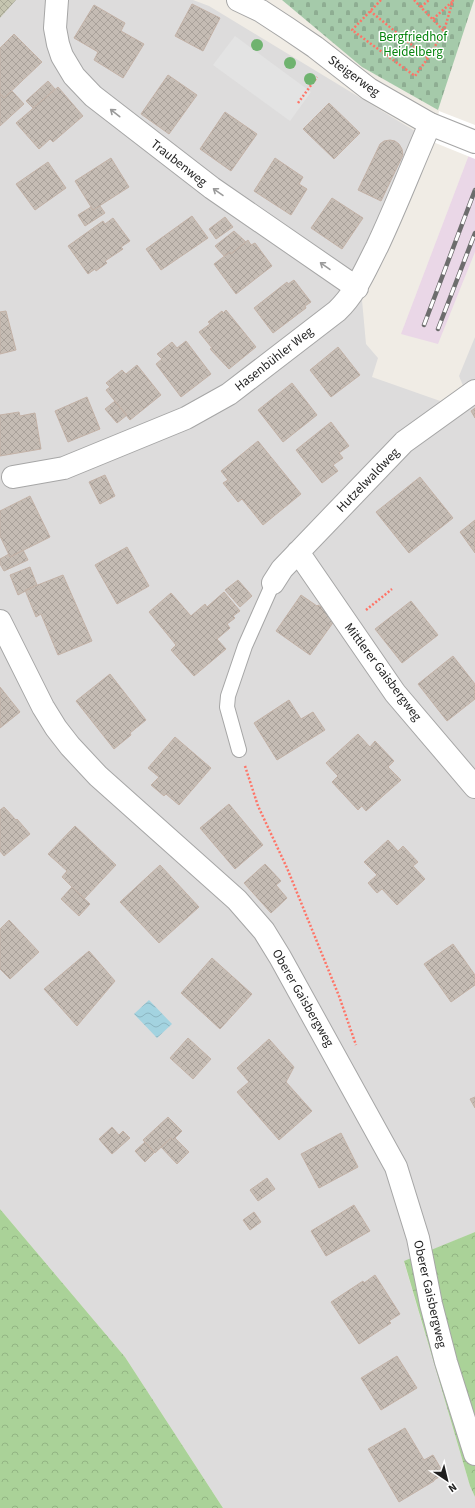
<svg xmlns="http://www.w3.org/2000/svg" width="475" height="1508" font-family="'Source Sans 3',sans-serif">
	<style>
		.residential { fill: #dddcdc }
		.railway { fill: #ead7e7 }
		.construction { fill: url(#construction-cross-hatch) }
		.forest { fill: url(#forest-crowns) }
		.cemetery { fill: url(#cemetery-stones) }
		.parking { fill: #e3e3e3 }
		.water { fill: url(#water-waves) }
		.pier { fill: #fff }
		.building { fill: url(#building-cross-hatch); stroke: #c3b2a7 }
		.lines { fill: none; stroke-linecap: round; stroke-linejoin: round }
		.service-casing { stroke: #a6a6a6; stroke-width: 16 }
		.minor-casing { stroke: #a6a6a6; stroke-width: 24 }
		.tertiary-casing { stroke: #a6a6a6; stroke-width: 24 }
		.path { stroke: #ff7467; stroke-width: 2.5; stroke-dasharray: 2 2; stroke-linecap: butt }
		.service { stroke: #fff; stroke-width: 14 }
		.minor { stroke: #fff; stroke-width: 22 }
		.tertiary { stroke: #fff; stroke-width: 22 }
		.rail-casing { stroke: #6d6d6d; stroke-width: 4.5 }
		.rail { stroke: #fff; stroke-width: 3; stroke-dasharray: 9; stroke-linecap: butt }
		.tree { fill: #6fb36f }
		.oneway { stroke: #9a9a9a }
		.labels { text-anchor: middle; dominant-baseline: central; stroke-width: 3; stroke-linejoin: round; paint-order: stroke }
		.park-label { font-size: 13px; fill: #06840e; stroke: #fff }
		.street-label { font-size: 13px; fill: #1f1f1f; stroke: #fff }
	</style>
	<defs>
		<pattern id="construction-cross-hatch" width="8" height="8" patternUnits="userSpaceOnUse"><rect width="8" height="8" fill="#c5c5b0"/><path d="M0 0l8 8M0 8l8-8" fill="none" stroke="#a9a997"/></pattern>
		<pattern id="forest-crowns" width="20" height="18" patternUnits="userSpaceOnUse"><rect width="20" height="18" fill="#aad298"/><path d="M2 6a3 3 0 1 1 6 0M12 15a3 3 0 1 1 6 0" fill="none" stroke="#92b483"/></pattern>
		<pattern id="cemetery-stones" width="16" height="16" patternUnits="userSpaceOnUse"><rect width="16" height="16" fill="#a5caaa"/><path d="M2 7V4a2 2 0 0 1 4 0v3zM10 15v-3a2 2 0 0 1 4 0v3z" fill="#8ead92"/></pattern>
		<pattern id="water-waves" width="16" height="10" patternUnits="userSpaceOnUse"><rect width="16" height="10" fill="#a3d3e0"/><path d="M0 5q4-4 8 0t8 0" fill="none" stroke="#8cb5c0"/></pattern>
		<pattern id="building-cross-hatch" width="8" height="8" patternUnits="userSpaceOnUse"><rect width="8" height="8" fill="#c5bcb4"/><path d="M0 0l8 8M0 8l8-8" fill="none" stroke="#a9a19a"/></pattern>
	</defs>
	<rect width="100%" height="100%" fill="#f0ece5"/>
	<path class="residential" d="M0,0H193L209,6L433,142L362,300L366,344L378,358L372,377L443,402L464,388L459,376L475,337V1232L404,1262L470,1486L475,1497V1508H223L125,1357L0,1209Z"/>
	<path class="railway" d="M475,139V252L438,344L401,334Z"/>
	<path class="construction" d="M0,0H16L0,18Z"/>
	<path class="forest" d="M0,1209L125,1357L223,1508H0Z
		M475,1232V1497L470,1486L404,1261Z"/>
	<path class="cemetery" d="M282,0H474L438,110L362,67Z"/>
	<path class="parking" d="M235,36L311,92L290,121L213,65Z"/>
	<path class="water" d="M149,1000L172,1024L157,1038L134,1014Z"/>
	<path class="pier" d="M439,111L475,125V159L433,142Z"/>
	<path class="building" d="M192,4L220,18L203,51L175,36Z
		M94,5L125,23L121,31L144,44L123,78L94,60L98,52L74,38Z
		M14,34L42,62L4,98L0,93V48Z
		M168,75L197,95L169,134L141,114Z
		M48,81L55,89L33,108L26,101Z
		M58,87L83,116L53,142L50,139L39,149L16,123Z
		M12,91L24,104L0,126V93L4,98Z
		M329,103L360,133L334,159L303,129Z
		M225,112L257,134L231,171L200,149Z
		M390,140L395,141L399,144L402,149L403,155L381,201L358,190L380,144L384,141Z
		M111,158L129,187L93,210L75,181Z
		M275,158L303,177L299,184L307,189L291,215L254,191Z
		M48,162L66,188L35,210L16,184Z
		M332,198L363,218L342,249L311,228Z
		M100,206L105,213L85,226L78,215L91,207L93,210Z
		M192,216L208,238L161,270L146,249Z
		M225,217L233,227L216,239L209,229Z
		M113,218L130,241L121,247L123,249L105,261L107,263L96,271L95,269L88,274L68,246L103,221L105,224Z
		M234,231L246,242L231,254L230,252L224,256L215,246Z
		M248,240L251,245L255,243L272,266L236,294L214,264L230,252L231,254Z
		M294,280L311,302L305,306L306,308L273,333L254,308L287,282L288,284Z
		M226,310L256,347L229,369L210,349L212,348L199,332L210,324L208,322L222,311L223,313Z
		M6,311L16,350L0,354V312Z
		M186,341L211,374L181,397L156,364L162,359L157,354L172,342L177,348Z
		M338,347L360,375L331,397L310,370Z
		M137,365L161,395L130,420L106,390L110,387L106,383L122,370L126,374Z
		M292,383L317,415L283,442L258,410Z
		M87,397L100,429L68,442L55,411Z
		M115,401L127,415L117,423L105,409Z
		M475,408V418L471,411Z
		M19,412L20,416L35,413L41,449L0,456V415Z
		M331,422L349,446L339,453L343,458L333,465L338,471L322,483L296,450Z
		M258,441L301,494L263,525L242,499L238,502L223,483L228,480L221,471Z
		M105,475L115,496L100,504L89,482Z
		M420,477L453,518L409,553L376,512Z
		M30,496L50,537L10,557L0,536V511Z
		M475,520V553L460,532Z
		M127,547L149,586L117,604L95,565Z
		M23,550L28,560L4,571L0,564V559L9,554L10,557Z
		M30,567L37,585L18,595L10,575Z
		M63,575L92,641L58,655L41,614L36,617L25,590Z
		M238,580L252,596L240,607L225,590Z
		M224,592L240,611L233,616L235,618L227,624L230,628L217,639L226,649L194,676L171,650L176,645L149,612L171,593L191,616L205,604L207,607Z
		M301,595L317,606L318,605L337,617L310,655L276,631Z
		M411,601L438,635L402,663L375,629Z
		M453,656L475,684V699L447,721L418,684Z
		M110,674L146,720L130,733L131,735L114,749L76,701Z
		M0,687L20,712L0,728Z
		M289,700L301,719L313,712L325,730L277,760L254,723Z
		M358,734L370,747L375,741L394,761L388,767L401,780L366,811L362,806L358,810L332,782L338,776L326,763Z
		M175,737L211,768L179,805L166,794L164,796L151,785L159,777L148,768Z
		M229,804L263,845L235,869L200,828Z
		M4,807L16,820L17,819L30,834L4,856L0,851V810Z
		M75,826L116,865L84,899L62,877L67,871L48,854Z
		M388,840L398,851L403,846L418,862L413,866L425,879L397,905L382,889L377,893L368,883L377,875L364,862Z
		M265,864L281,881L276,885L287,898L271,913L244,883Z
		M160,865L199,907L159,943L120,902Z
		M72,887L90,904L79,916L61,899Z
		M9,920L39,952L10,979L0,969V929Z
		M453,944L475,975V985L451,1002L424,964Z
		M89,951L115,981L77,1026L44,989Z
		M212,958L252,994L220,1029L181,993Z
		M188,1038L211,1059L193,1079L170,1058Z
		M269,1039L294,1067L286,1082L312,1111L279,1140L237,1092L249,1082L237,1068Z
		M475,1097V1108L470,1099Z
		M168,1117L182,1131L173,1140L171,1138L155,1153L143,1140Z
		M112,1127L119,1135L123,1131L130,1138L112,1154L99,1139Z
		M341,1133L358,1167L319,1188L301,1154Z
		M171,1138L173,1140L175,1138L189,1152L177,1164L161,1147Z
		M145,1142L155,1152L145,1162L135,1151Z
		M267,1178L275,1189L258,1201L250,1190Z
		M354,1205L370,1231L326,1256L311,1231Z
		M254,1212L261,1222L250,1230L243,1220Z
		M375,1275L400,1314L389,1321L391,1323L359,1344L331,1302L363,1281L364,1283Z
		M397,1356L417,1388L381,1410L361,1378Z
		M405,1428L424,1460L433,1455L444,1474L434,1480V1481L399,1502L368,1449Z"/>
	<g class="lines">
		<defs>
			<path id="service" d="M239,750L227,707L228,696L245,646L273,583"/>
			<path id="minor" d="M57,0L55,28L58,44L62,56L74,76L93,96L212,188L357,288
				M13,477L64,468L186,418L229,394L337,311C356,293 365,270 377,247C396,207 412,165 430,124
				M298,552L395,693L475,787
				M273,583L282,569L404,442L475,391
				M0,621L43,707L56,728L70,746L98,776L237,900L264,931L280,957L396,1167L418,1238L431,1304L446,1362L475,1454"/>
			<path id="tertiary" d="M238,0L261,11L287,28L315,47L369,89L430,124L475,142"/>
		</defs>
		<use href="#service" class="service-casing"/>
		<use href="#minor" class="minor-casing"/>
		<use href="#tertiary" class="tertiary-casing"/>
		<path class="path" d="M381,0L352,30L415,76L428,58L444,31L453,0
			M414,0L444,31
			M421,7L429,0
			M370,11L428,58
			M433,19L452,2
			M298,103L317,77
			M366,610L392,589
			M245,766L258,806L287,868L339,996L356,1045"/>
		<use href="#service" class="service"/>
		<use href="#minor" class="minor"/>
		<use href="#tertiary" class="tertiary"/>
		<defs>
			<path id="rail" d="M424,325L475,190
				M438,329L475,233"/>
		</defs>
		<use href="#rail" class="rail-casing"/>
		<use href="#rail" class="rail"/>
	</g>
	<g class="tree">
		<circle cx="257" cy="45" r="6"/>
		<circle cx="290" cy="63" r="6"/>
		<circle cx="310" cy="79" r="6"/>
	</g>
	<defs><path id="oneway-shaft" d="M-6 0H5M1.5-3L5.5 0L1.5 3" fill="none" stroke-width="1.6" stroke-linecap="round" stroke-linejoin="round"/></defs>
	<g class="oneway">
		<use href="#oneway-shaft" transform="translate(115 113) rotate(-142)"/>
		<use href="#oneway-shaft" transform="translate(218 192) rotate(-145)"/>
		<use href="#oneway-shaft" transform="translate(325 266) rotate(-145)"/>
	</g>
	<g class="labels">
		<g class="park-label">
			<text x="413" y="37">Bergfriedhof<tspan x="413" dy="15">Heidelberg</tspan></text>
		</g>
		<g class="street-label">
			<text transform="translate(354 76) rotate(36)">Steigerweg</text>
			<text transform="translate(179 163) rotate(38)">Traubenweg</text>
			<text transform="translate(274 359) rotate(-38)">Hasenbühler Weg</text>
			<text transform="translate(368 480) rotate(-46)">Hutzelwaldweg</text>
			<text transform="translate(383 672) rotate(53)">Mittlerer Gaisbergweg</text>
			<text transform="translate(303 998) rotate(60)">Oberer Gaisbergweg</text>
			<text transform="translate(430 1294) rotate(77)">Oberer Gaisbergweg</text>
		</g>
	</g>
	<g transform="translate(447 1480) rotate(145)" stroke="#ffffff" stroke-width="3" paint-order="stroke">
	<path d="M0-3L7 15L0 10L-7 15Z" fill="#1f1f1f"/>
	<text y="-6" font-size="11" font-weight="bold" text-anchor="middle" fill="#1f1f1f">N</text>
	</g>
</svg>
